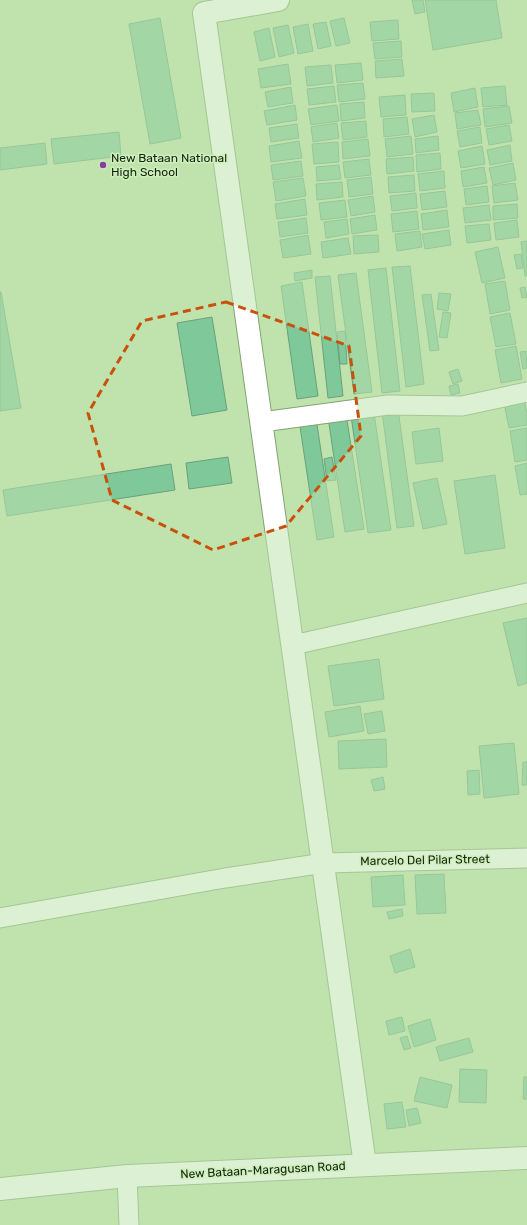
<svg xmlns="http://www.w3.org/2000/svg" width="527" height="1225" font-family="Rubik,sans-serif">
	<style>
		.building { fill: #7fc899; stroke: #6aa17d }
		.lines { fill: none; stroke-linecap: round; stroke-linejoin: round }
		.minor-casing { stroke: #83a372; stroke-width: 21 }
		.tertiary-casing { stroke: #83a372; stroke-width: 24 }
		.secondary-casing { stroke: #83a372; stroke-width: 24 }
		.minor { stroke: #fff; stroke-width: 19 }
		.tertiary { stroke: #fff; stroke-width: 22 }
		.secondary { stroke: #fff; stroke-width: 22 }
		.marked { fill: none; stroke: #c8510c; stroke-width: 3; stroke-dasharray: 8 5; stroke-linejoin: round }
		.poi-dot { fill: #8b3aaa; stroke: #cdf0bb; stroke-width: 1.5 }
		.labels { text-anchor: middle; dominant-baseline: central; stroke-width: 3; stroke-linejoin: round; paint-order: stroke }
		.poi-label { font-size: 12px; fill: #15220e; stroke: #cdf0bb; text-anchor: start }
		.street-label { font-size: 12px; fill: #15220e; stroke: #cdf0bb }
	</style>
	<rect width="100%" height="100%" fill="#c0e3ae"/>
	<path class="building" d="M412,0H423L425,12L415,14Z
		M425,0H496L502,38L433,50Z
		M160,18L181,138L150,144L129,24Z
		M344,18L350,43L336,46L330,21Z
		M398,20L399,39L372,41L370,22Z
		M326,22L331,46L318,49L313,24Z
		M308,24L313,51L298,54L293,27Z
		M288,25L294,53L279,57L273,28Z
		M269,28L275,57L260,61L254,32Z
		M401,41L402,57L375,59L373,43Z
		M402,59L404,76L376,78L375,61Z
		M361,63L363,80L337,83L335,65Z
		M288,64L291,84L261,88L258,69Z
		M331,65L333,83L307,86L305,67Z
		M363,83L365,99L339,102L337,85Z
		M334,86L336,102L309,105L307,89Z
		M505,86L507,105L483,107L481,88Z
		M291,87L293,103L268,107L265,92Z
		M475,88L478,107L454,112L451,93Z
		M434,93L435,111L412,112L411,94Z
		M405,95L406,115L381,117L379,97Z
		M364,102L365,118L341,121L340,104Z
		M295,105L297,120L267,125L264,111Z
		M337,105L339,121L311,125L308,109Z
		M509,106L512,123L485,127L483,109Z
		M478,110L481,125L457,129L455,113Z
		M434,115L437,132L415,137L412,119Z
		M407,117L409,134L384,137L383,119Z
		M366,121L367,137L343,140L341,123Z
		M337,123L339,138L313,142L311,127Z
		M297,124L299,138L271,142L269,128Z
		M509,125L512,141L489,145L486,129Z
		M480,127L482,143L460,147L457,131Z
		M119,132L121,156L54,164L51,139Z
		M411,136L413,154L387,157L385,139Z
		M438,136L439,150L416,153L415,139Z
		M368,139L370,156L343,159L342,142Z
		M299,141L302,158L271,162L269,146Z
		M338,142L339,162L314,164L312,144Z
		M45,143L47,164L0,170V148Z
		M510,145L512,161L490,165L487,150Z
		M482,146L485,164L461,168L458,151Z
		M440,153L441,169L417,172L416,155Z
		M413,157L414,171L387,174L386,159Z
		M369,159L371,175L345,178L343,162Z
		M301,161L303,176L273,180L271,165Z
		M513,163L516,180L493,185L489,168Z
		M339,165L341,179L317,181L316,167Z
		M484,167L487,183L463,187L461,171Z
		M444,171L445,188L420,191L418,174Z
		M414,175L415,191L389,193L388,177Z
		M371,177L373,194L349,197L347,180Z
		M303,178L306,196L276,201L273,182Z
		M342,182L343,197L317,200L316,184Z
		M515,183L518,200L494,203L492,186Z
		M487,186L489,202L466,205L464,189Z
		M445,191L447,207L422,210L420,194Z
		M416,193L417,208L392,211L390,196Z
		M373,196L375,212L351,216L348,200Z
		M305,199L307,215L277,219L275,204Z
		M345,200L347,217L321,220L319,203Z
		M517,204L518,218L493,220V206Z
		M489,205L491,220L465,223L463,208Z
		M447,210L449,227L423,230L421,214Z
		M417,211L419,229L393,232L391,214Z
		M375,215L377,230L352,234L350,219Z
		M306,218L308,233L280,237L278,222Z
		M347,219L349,234L326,238L324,222Z
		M517,220L519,237L496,240L494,223Z
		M489,224L491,240L467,243L465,226Z
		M449,230L451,245L425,249L422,234Z
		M420,231L422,247L397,251L395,234Z
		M308,235L311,254L283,258L280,240Z
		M378,235L379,252L354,254L353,236Z
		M348,238L351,254L323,258L321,242Z
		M527,241V276H525L521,242Z
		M498,247L505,278L482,283L475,252Z
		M521,254L523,268L517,269L514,255Z
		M410,266L424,384L406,387L392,267Z
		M386,268L400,391L382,393L368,270Z
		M312,270V278L295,281L294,273Z
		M356,273L372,392L354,394L338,275Z
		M330,276L343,396L328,398L315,277Z
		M505,281L510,310L490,314L485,284Z
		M302,282L318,396L297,399L281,286Z
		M525,287L527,297L522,298L520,288Z
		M0,292H1L21,408L0,411Z
		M439,293L451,294L448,311L437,309Z
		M431,294L439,350L430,351L422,295Z
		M443,312L451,313L447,338L439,337Z
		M510,313L516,344L496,347L490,317Z
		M212,317L227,410L192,416L177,323Z
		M345,331L347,364H340L337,332Z
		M516,346L522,379L501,383L495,350Z
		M526,351L527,368L523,369L520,352Z
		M458,369L462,381L453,384L449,372Z
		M458,384L460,393L451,395L449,386Z
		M523,394L527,414V425L509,428L503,398Z
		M398,409L414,526L397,528L382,411Z
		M374,413L391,530L368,533L351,416Z
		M346,414L364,529L345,532L328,417Z
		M316,418L334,537L317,540L299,420Z
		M439,428L443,461L416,464L412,432Z
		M527,428V460L515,462L510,431Z
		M228,457L232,483L189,489L186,463Z
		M332,457L336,480L327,481L324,459Z
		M527,463V494L520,495L515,466Z
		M171,464L175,490L7,516L3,490Z
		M495,475L505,548L465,554L454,481Z
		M437,478L447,524L423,529L413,483Z
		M527,618V683L518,686L503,623Z
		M379,659L384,699L334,706L328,666Z
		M360,706L364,731L329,737L325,712Z
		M382,711L385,731L368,734L364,714Z
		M386,739L387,767L339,769L338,741Z
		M514,743L519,794L484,798L479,746Z
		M523,762H527V785H522Z
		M479,770L480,794L468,795L467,771Z
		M383,777L385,789L374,791L371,780Z
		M444,874L446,913L417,914L415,875Z
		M403,875L405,905L373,907L371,877Z
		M402,909L403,916L389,919L387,912Z
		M410,949L415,967L395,973L390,956Z
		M402,1017L405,1031L389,1035L386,1021Z
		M430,1019L436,1040L414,1047L408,1026Z
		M407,1036L411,1048L404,1050L400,1038Z
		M469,1038L473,1052L440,1061L436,1047Z
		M460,1069L487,1070L486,1103L459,1102Z
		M420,1077L452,1085L447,1108L414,1101Z
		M524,1077H527V1099H523Z
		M402,1102L406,1127L387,1129L384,1104Z
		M417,1108L421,1123L409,1126L406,1110Z"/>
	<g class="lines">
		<defs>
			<path id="minor" d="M262,422L388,405L462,406L527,392
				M293,645L527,593
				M0,918L225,878L324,863L527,858
				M127,1176L129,1225"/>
			<path id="tertiary" d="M278,0L204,13L365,1165"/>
			<path id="secondary" d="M0,1189L127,1176L527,1158"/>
		</defs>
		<use href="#minor" class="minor-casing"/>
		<use href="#tertiary" class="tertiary-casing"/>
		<use href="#secondary" class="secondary-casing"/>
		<use href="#minor" class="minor"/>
		<use href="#tertiary" class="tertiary"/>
		<use href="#secondary" class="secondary"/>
	</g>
	<path d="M0 0H527V1225H0ZM226,302L349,346L361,436L286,526L213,550L112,500L88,413L142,321Z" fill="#c0e3ae" fill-opacity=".55" fill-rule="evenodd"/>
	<path class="marked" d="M226,302L349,346L361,436L286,526L213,550L112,500L88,413L142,321Z"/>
	<circle class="poi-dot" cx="103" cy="165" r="4"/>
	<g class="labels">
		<g class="poi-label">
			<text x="111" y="158">New Bataan National<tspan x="111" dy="14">High School</tspan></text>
		</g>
		<g class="street-label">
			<text transform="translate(425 860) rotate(-1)">Marcelo Del Pilar Street</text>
			<text transform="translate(263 1170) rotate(-3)">New Bataan-Maragusan Road</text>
		</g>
	</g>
</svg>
